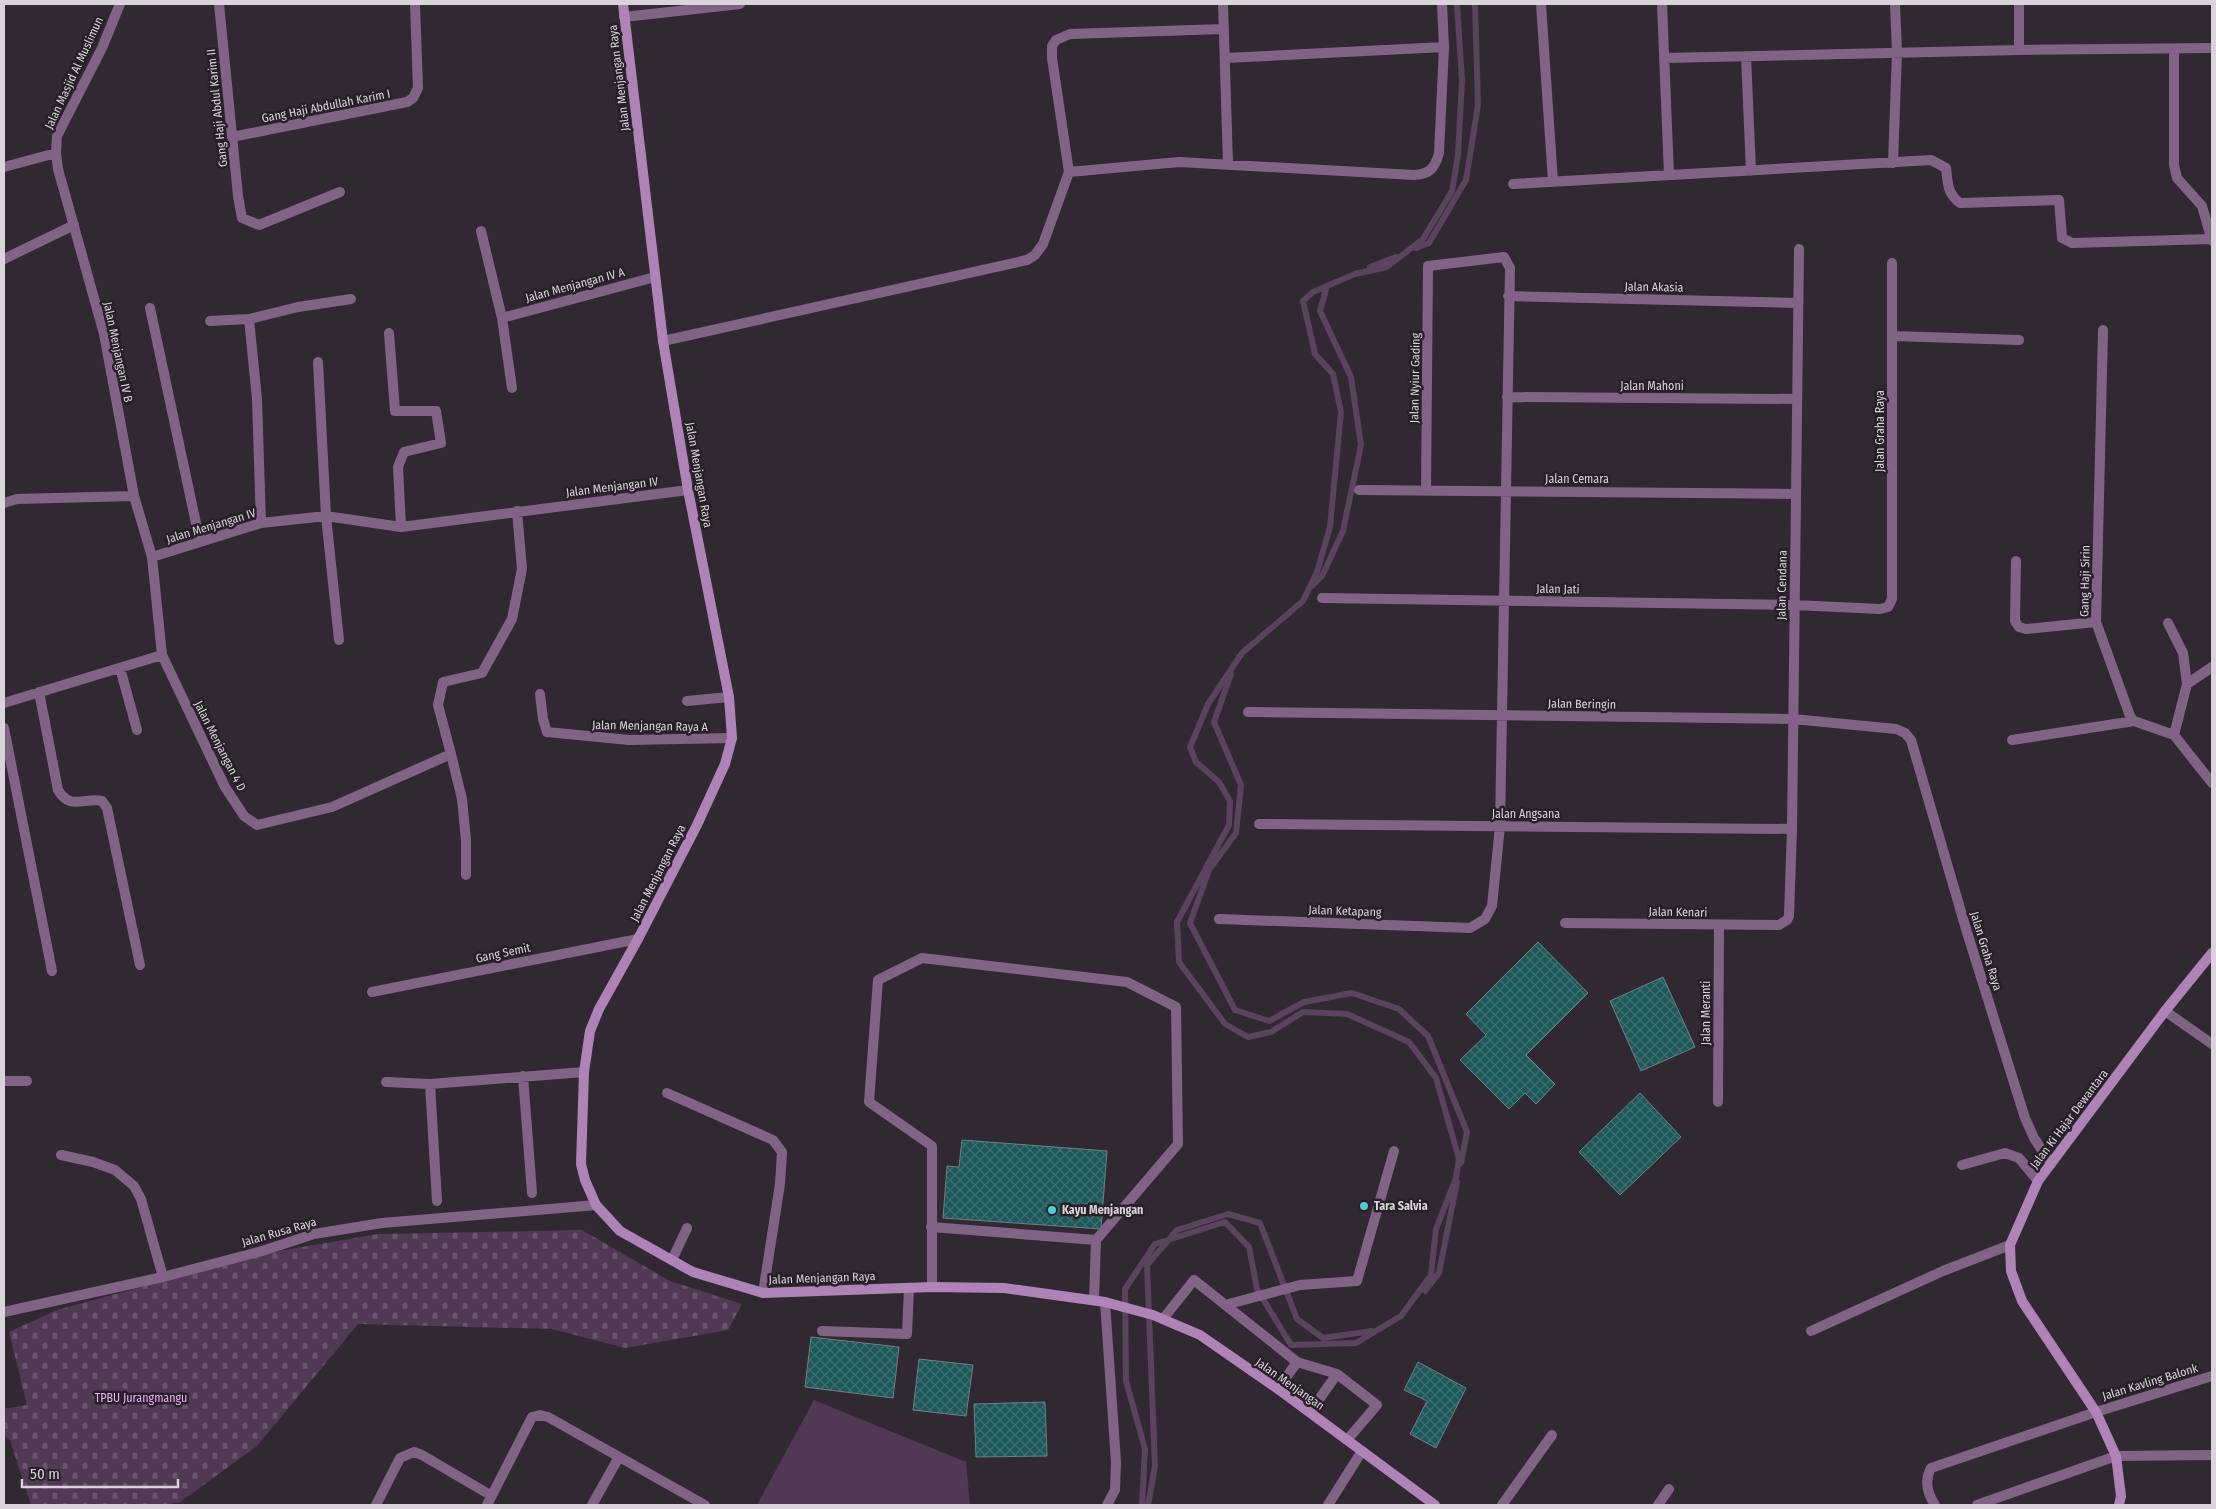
<svg xmlns="http://www.w3.org/2000/svg" width="2216" height="1509" font-family="'Fira Sans Condensed',sans-serif">
	<style>
		.green { fill: #513855 }
		.cemetery { fill: url(#cemetery-stones) }
		.lines { fill: none; stroke-linecap: round; stroke-linejoin: round }
		.stream { stroke: #5a435d; stroke-width: 6 }
		.building { fill: url(#building-cross-hatch); stroke: #6f8080 }
		.service { stroke: #816485; stroke-width: 10 }
		.minor { stroke: #816485; stroke-width: 10 }
		.tertiary { stroke: #816485; stroke-width: 10 }
		.secondary { stroke: #b083b8; stroke-width: 10 }
		.poi-dot { fill: #52ccd0; stroke: #272028; stroke-width: 2 }
		.labels { text-anchor: middle; dominant-baseline: central; stroke-width: 5; stroke-linejoin: round; paint-order: stroke }
		.street-label { font-size: 12px; fill: #d9d4da; stroke: #272028 }
		.poi-label { font-size: 12px; font-weight: bold; fill: #d9d4da; stroke: #272028; text-anchor: start }
		.park-label { font-size: 12px; fill: #e8b1f1; stroke: #272028 }
	</style>
	<defs>
		<pattern id="cemetery-stones" width="16" height="16" patternUnits="userSpaceOnUse" patternTransform="scale(1.25)"><rect width="16" height="16" fill="#513855"/><path d="M2 7V4a2 2 0 0 1 4 0v3zM10 15v-3a2 2 0 0 1 4 0v3z" fill="#69546d"/></pattern>
		<pattern id="building-cross-hatch" width="8" height="8" patternUnits="userSpaceOnUse" patternTransform="scale(1.25)"><rect width="8" height="8" fill="#1d585a"/><path d="M0 0l8 8M0 8l8-8" fill="none" stroke="#3d6f71"/></pattern>
	</defs>
	<rect width="100%" height="100%" fill="#312932"/>
	<path class="green" d="M814,1400L966,1462L970,1505H757Z"/>
	<path class="cemetery" d="M582,1230L670,1281L742,1304L728,1330L625,1348L552,1329L358,1324L257,1446L180,1502L162,1505H31L10,1440L4,1435V1409L27,1405L9,1332L57,1310L267,1253L378,1234Z"/>
	<g class="lines">
		<path class="stream" d="M1416,248L1429,243L1466,180L1478,105L1475,4
			M1370,267L1396,257
			M1312,586L1322,576L1343,531L1361,445L1351,377L1320,311L1327,286L1329,285
			M1231,674L1214,722L1241,785L1236,833L1209,870L1190,923L1235,1010L1269,1021L1304,1002L1352,993L1399,1009L1428,1036L1467,1132L1461,1163
			M1425,1291L1439,1273L1457,1182
			M1142,1505L1145,1449L1126,1381L1125,1289L1155,1244L1225,1222L1249,1247L1257,1289L1291,1345L1356,1343L1401,1316L1431,1275L1436,1229L1456,1178L1459,1159L1436,1078L1409,1042L1347,1014L1303,1012L1271,1032L1248,1037L1225,1024L1179,962L1177,922L1229,825L1230,801L1219,782L1196,762L1190,747L1208,704L1242,653L1303,601L1317,572L1330,527L1341,412L1333,374L1315,354L1303,301L1313,292L1355,274L1387,267L1423,239L1452,191L1458,155L1462,80L1457,4
			M1148,1505L1155,1466L1147,1265L1177,1230L1228,1214L1260,1223L1297,1319L1323,1338L1372,1331"/>
	</g>
	<path class="building" d="M1538,942L1588,993L1526,1055L1555,1084L1536,1104L1525,1093L1509,1109L1460,1060L1486,1035L1466,1014Z
		M1663,977L1695,1047L1641,1071L1610,1001Z
		M1640,1093L1681,1137L1620,1195L1579,1152Z
		M962,1140L1107,1151L1101,1229L943,1218L947,1166L959,1167Z
		M811,1337L899,1347L893,1398L805,1387Z
		M919,1359L973,1365L966,1416L913,1410Z
		M1418,1362L1466,1388L1436,1448L1410,1434L1427,1401L1404,1390Z
		M1045,1402L1047,1456L976,1457L974,1404Z"/>
	<g class="lines">
		<path class="service" d="M4,259L74,225
			M687,701L729,697
			M667,1093L773,1140L782,1152L780,1184L763,1293
			M61,1155L93,1162L115,1170L134,1186L141,1199L163,1277
			M931,1227L1096,1240
			M672,1260L687,1228
			M932,1287V1146L869,1102L878,980L922,958L1127,982L1176,1007L1178,1144L1096,1240L1094,1300
			M1225,1305L1300,1285L1357,1281L1394,1151
			M1163,1319L1194,1280L1297,1362L1337,1374L1310,1412
			M822,1331L907,1334L909,1288
			M1811,1331L1943,1271L2010,1245
			M1337,1374L1377,1405L1347,1440
			M1278,1389L1297,1362
			M1658,1505L1669,1489"/>
		<path class="minor" d="M120,4L102,48L57,136L56,153L58,169L104,334L134,496L152,557L162,655L225,787L244,816L257,825L332,807L451,754L438,705L443,682L482,673L512,619L522,569L517,511
			M219,4L238,196L242,218L259,225L340,192
			M1223,4L1228,164
			M1541,4L1553,182
			M1662,4L1669,175
			M2019,4V50
			M624,17L740,4
			M2174,49V165L2177,178L2202,206L2212,241
			M1746,56L1751,171
			M1225,58L1444,47
			M1664,58L2019,50L2212,48
			M232,137L407,102L413,98L418,88L415,4
			M1893,163L1897,52L1895,4
			M4,167L56,153
			M1069,172L1179,162L1414,175C1430,174 1435,168 1439,153L1444,47L1442,4
			M1513,184L1931,160L1946,168C1948,183 1947,194 1960,203L2059,200L2062,238L2072,243L2212,239
			M481,231L502,318
			M1508,296L1798,303
			M150,308L200,542
			M249,319L257,399L261,523
			M210,321L249,319L298,307L351,299
			M2103,330L2096,622L2130,716L2134,721L2174,735L2212,783
			M389,333L395,411H436L441,443L404,452L398,467L401,527
			M1893,336L2019,340
			M663,341L1027,260L1035,255L1043,244L1069,172L1052,58V46L1056,40L1070,34L1224,29
			M318,362L326,516L339,640
			M512,388L502,318L655,277
			M1507,397L1797,399
			M1359,490L1796,494
			M4,503L17,499L134,496
			M152,557L261,523L326,516L401,527L688,490
			M2016,561L2015,621L2019,627L2026,629L2096,622
			M1322,598L1794,605L1880,609L1888,607L1892,599V263
			M2168,623L2183,653L2187,684
			M120,668L137,730
			M39,692L58,790C71,811 83,797 102,801L107,808L140,965
			M540,694L543,719L547,732L629,740L732,738
			M4,703L162,655
			M1248,712L1793,719L1896,729L1905,733L1911,740L1966,929L2025,1118L2034,1138L2051,1164
			M4,728L52,971
			M2174,735L2187,684L2212,667
			M2012,740L2134,721
			M451,754L462,799L466,840V875
			M1259,824L1792,829
			M1219,919L1470,928L1485,919L1492,906L1500,826L1510,268L1504,257L1428,266L1426,490
			M1565,923L1779,925L1787,920L1789,916L1792,829L1799,249
			M372,992L638,939
			M2165,1011L2212,1044
			M523,1076L532,1193
			M4,1081H27
			M386,1082L430,1084L584,1072
			M430,1084L437,1201
			M1718,1102L1719,925
			M1962,1165L2005,1153L2019,1158L2038,1181
			M1105,1302L1116,1462L1115,1490L1107,1505
			M376,1505L400,1458L414,1452L422,1455L492,1496
			M487,1505L532,1417L540,1415L548,1417L705,1505
			M592,1505L619,1457
			M1328,1505L1362,1451
			M1502,1505L1552,1435
			M1935,1505C1927,1493 1924,1481 1931,1468L2096,1412L2212,1376
			M1977,1505L2116,1456L2212,1455"/>
		<path class="tertiary" d="M4,1312L163,1277L262,1251L314,1234L382,1223L596,1205"/>
		<path class="secondary" d="M623,4L663,341L688,490L729,697L732,738L725,764L697,825L638,939L599,1009L590,1031L584,1072L581,1164L585,1180L596,1205L620,1231L693,1272L763,1293L932,1287L1004,1288L1105,1302L1153,1315L1200,1335L1278,1389L1435,1505
			M2119,1505L2121,1496L2116,1456L2096,1412L2022,1301L2011,1271L2010,1245L2038,1181L2165,1011L2212,953"/>
	</g>
	<g class="poi-dot">
		<circle cx="1364" cy="1206" r="5"/>
		<circle cx="1052" cy="1210" r="5"/>
	</g>
	<g class="labels">
		<g class="street-label">
			<text transform="translate(74 73) rotate(-65)">Jalan Masjid Al Muslimun</text>
			<text transform="translate(619 78) rotate(-97)">Jalan Menjangan Raya</text>
			<text transform="translate(326 106) rotate(-11)">Gang Haji Abdullah Karim I</text>
			<text transform="translate(217 108) rotate(-96)">Gang Haji Abdul Karim II</text>
			<text transform="translate(575 285) rotate(-15)">Jalan Menjangan IV A</text>
			<text transform="translate(1654 287) rotate(1)">Jalan Akasia</text>
			<text transform="translate(118 352) rotate(78)">Jalan Menjangan IV B</text>
			<text transform="translate(1415 378) rotate(-89)">Jalan Nyiur Gading</text>
			<text x="1652" y="386">Jalan Mahoni</text>
			<text transform="translate(1880 431) rotate(-90)">Jalan Graha Raya</text>
			<text transform="translate(699 475) rotate(80)">Jalan Menjangan Raya</text>
			<text x="1577" y="479">Jalan Cemara</text>
			<text transform="translate(612 487) rotate(-7)">Jalan Menjangan IV</text>
			<text transform="translate(211 526) rotate(-17)">Jalan Menjangan IV</text>
			<text transform="translate(2085 581) rotate(-89)">Gang Haji Sirin</text>
			<text transform="translate(1782 585) rotate(-89)">Jalan Cendana</text>
			<text transform="translate(1558 589) rotate(1)">Jalan Jati</text>
			<text transform="translate(1582 704) rotate(1)">Jalan Beringin</text>
			<text transform="translate(650 726) rotate(1)">Jalan Menjangan Raya A</text>
			<text transform="translate(220 746) rotate(63)">Jalan Menjangan 4 D</text>
			<text x="1526" y="814">Jalan Angsana</text>
			<text transform="translate(658 873) rotate(-63)">Jalan Menjangan Raya</text>
			<text transform="translate(1345 911) rotate(2)">Jalan Ketapang</text>
			<text transform="translate(1678 912) rotate(1)">Jalan Kenari</text>
			<text transform="translate(1986 951) rotate(73)">Jalan Graha Raya</text>
			<text transform="translate(503 953) rotate(-12)">Gang Semit</text>
			<text transform="translate(1706 1013) rotate(-90)">Jalan Meranti</text>
			<text transform="translate(2069 1119) rotate(-53)">Jalan Ki Hajar Dewantara</text>
			<text transform="translate(279 1232) rotate(-16)">Jalan Rusa Raya</text>
			<text transform="translate(822 1278) rotate(-2)">Jalan Menjangan Raya</text>
			<text transform="translate(2150 1382) rotate(-17)">Jalan Kavling Balonk</text>
			<text transform="translate(1290 1384) rotate(35)">Jalan Menjangan</text>
		</g>
		<g class="poi-label">
			<text x="1374" y="1206">Tara Salvia</text>
			<text x="1062" y="1210">Kayu Menjangan</text>
		</g>
		<g class="park-label">
			<text x="141" y="1398">TPBU Jurangmangu</text>
		</g>
	</g>
	<rect width="2216" height="1509" fill="none" stroke="#d9d4da" stroke-width="10"/>
	<path d="M22 1479v8h156v-8" fill="none" stroke="#d9d4da" stroke-width="2.5"/>
	<text x="30" y="1479" font-size="15" fill="#d9d4da" stroke="#272028" stroke-width="4" paint-order="stroke">50 m</text>
</svg>
